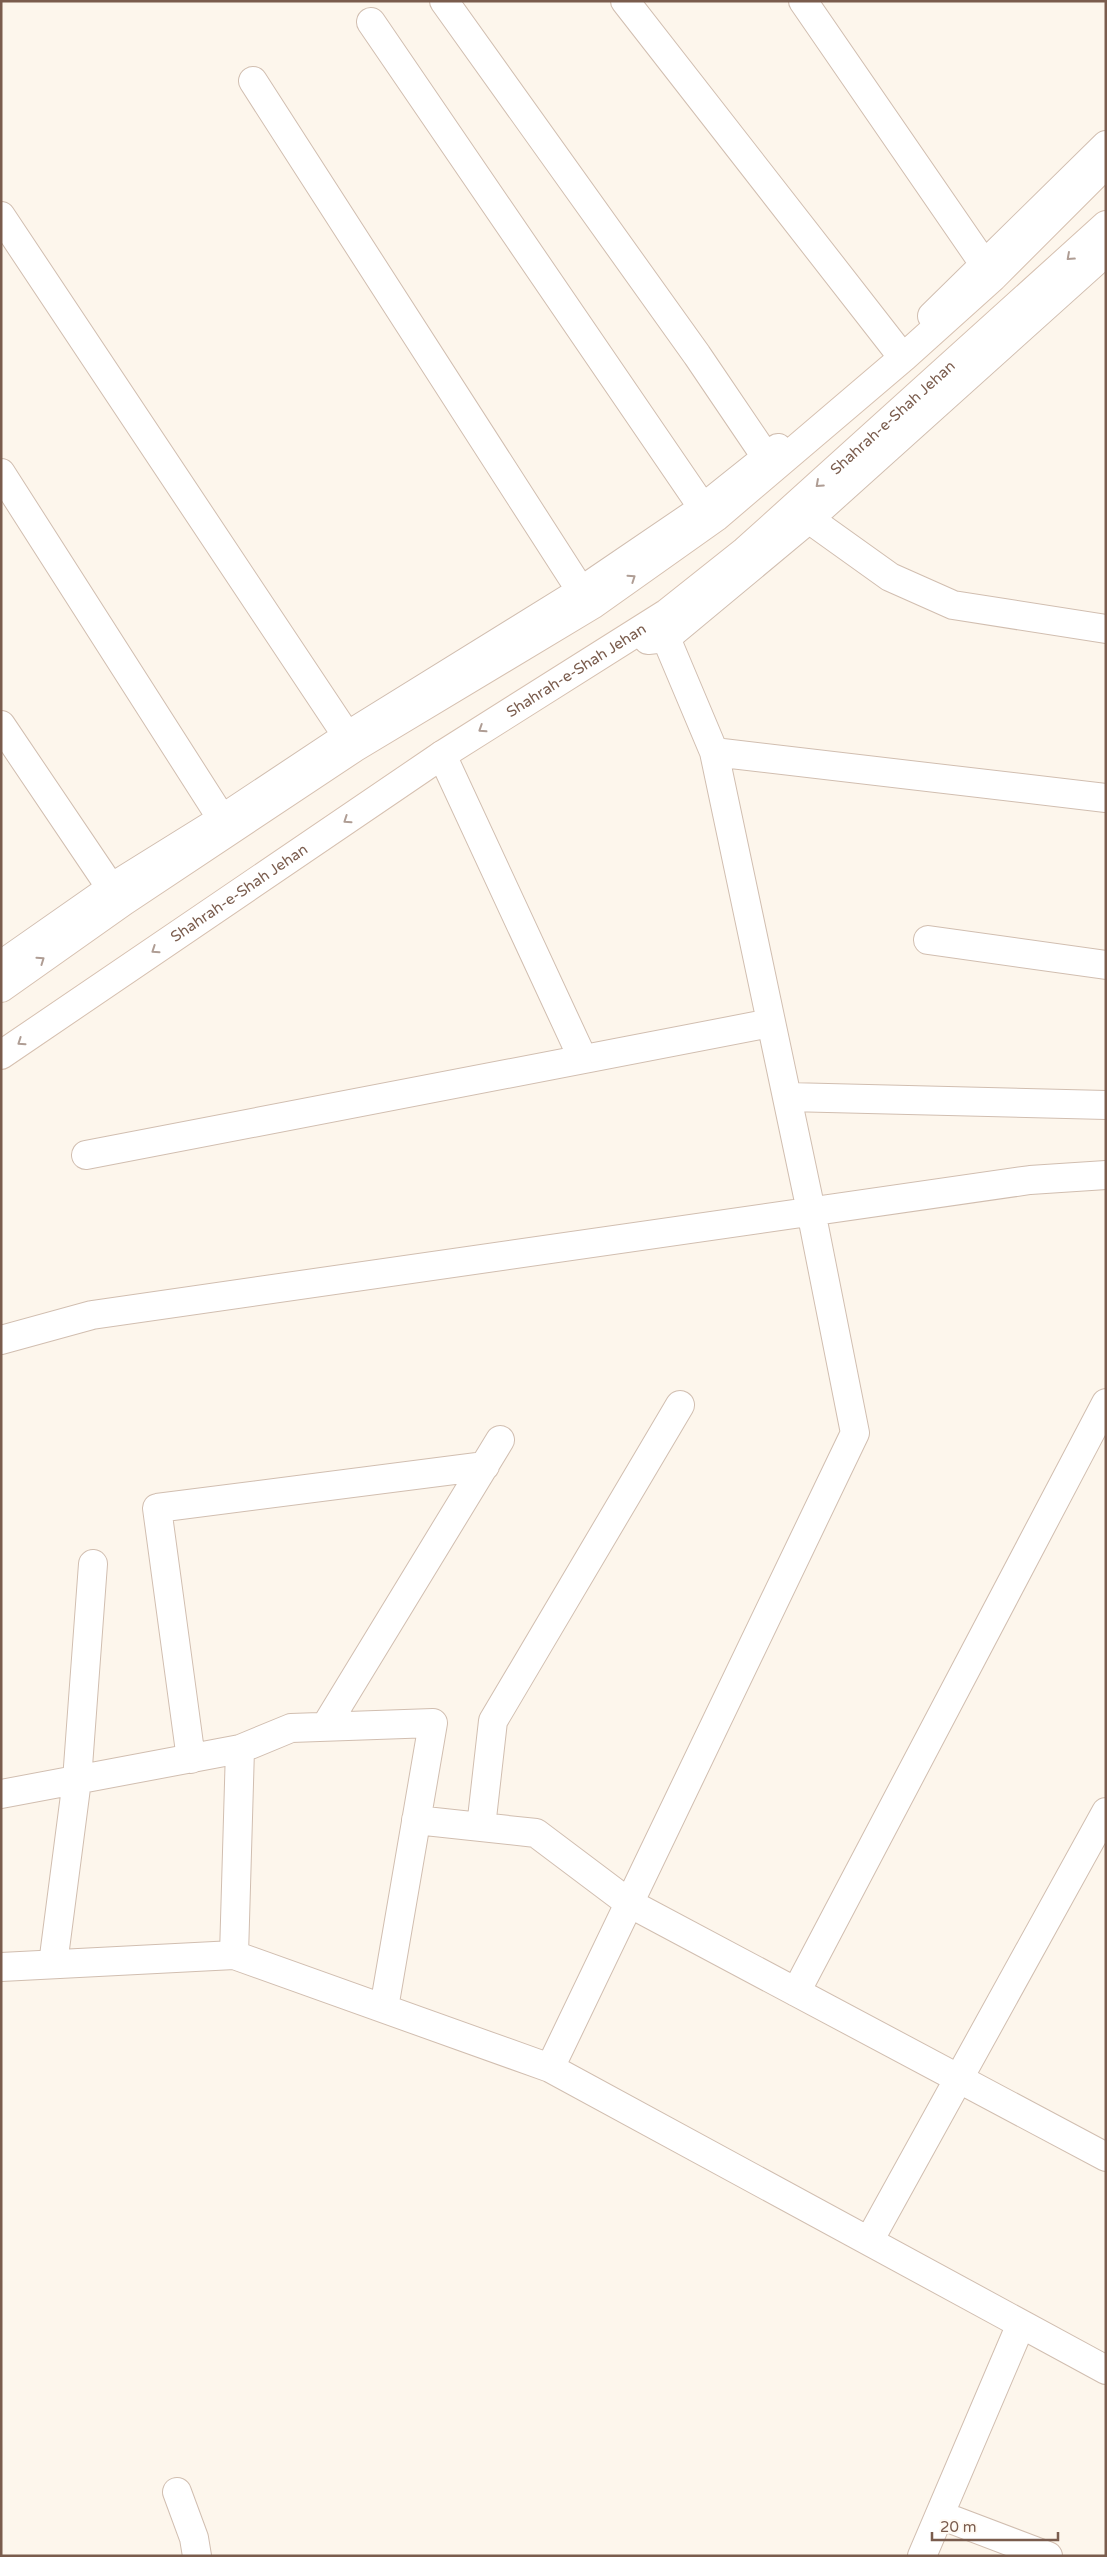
<svg xmlns="http://www.w3.org/2000/svg" width="1107" height="2557" font-family="'Varela Round',sans-serif">
	<style>
		.lines { fill: none; stroke-linecap: round; stroke-linejoin: round }
		.minor-casing { stroke: #d1beb0; stroke-width: 30 }
		.secondary-casing { stroke: #d6c0b0; stroke-width: 30 }
		.minor { stroke: #fff; stroke-width: 28 }
		.secondary { stroke: #fff; stroke-width: 28 }
		.oneway { stroke: #af9d94 }
		.labels { text-anchor: middle; dominant-baseline: central; stroke-width: 4.5; stroke-linejoin: round; paint-order: stroke }
		.street-label { font-size: 15px; fill: #7a5c4d; stroke: #fffaf3 }
	</style>
	<rect width="100%" height="100%" fill="#fdf6ec"/>
	<g class="lines">
		<defs>
			<path id="minor" d="M444,1L697,355L766,457
				M625,1L897,350
				M803,1L984,264
				M371,22L703,508
				M253,81L581,591
				M1,216L347,736
				M932,316L1106,145
				M1,473L222,819
				M809,519L890,577L953,605L1106,629
				M648,640L666,638L809,519L1106,252
				M1,725L111,888
				M714,752L1106,798
				M442,755L583,1059
				M928,940L1106,965
				M1,965L111,888L222,819L347,736L581,591L703,508L778,448
				M788,1097L1106,1105
				M86,1155L771,1023
				M1,1340L92,1315L1030,1180L1106,1175
				M325,1727L500,1440
				M191,1759L157,1508L485,1466
				M1,1794L240,1749L291,1728L433,1723L384,2008
				M416,1820L536,1833L629,1903L1106,2157
				M481,1827L493,1721L680,1405
				M234,1955L240,1749
				M53,1964L77,1780L93,1564
				M1,1967L234,1955L550,2068L1106,2370
				M796,1992L1106,1403
				M550,2068L855,1433L811,1211L714,752L666,638
				M869,2241L1106,1812
				M177,2492L194,2538L197,2556
				M940,2515L1048,2556
				M922,2556L1021,2324"/>
			<g id="secondary">
				<path d="M1,988L124,901L354,748L592,605L716,517L904,357L993,277L1106,164"/>
				<path id="s1" d="M1,1055L442,755L667,613L745,551L1106,225"/>
			</g>
		</defs>
		<use href="#minor" class="minor-casing"/>
		<use href="#secondary" class="secondary-casing"/>
		<use href="#minor" class="minor"/>
		<use href="#secondary" class="secondary"/>
	</g>
	<defs><path id="oneway-chevron" d="M-2-3.5L2.5 0L-2 3.5" fill="none" stroke-width="1.6" stroke-linecap="round" stroke-linejoin="round" transform="scale(1.25)"/></defs>
	<g class="oneway">
		<use href="#oneway-chevron" transform="translate(1070 257) rotate(138)"/>
		<use href="#oneway-chevron" transform="translate(819 484) rotate(138)"/>
		<use href="#oneway-chevron" transform="translate(632 578) rotate(-34)"/>
		<use href="#oneway-chevron" transform="translate(482 729) rotate(147)"/>
		<use href="#oneway-chevron" transform="translate(347 820) rotate(146)"/>
		<use href="#oneway-chevron" transform="translate(155 950) rotate(146)"/>
		<use href="#oneway-chevron" transform="translate(41 960) rotate(-35)"/>
		<use href="#oneway-chevron" transform="translate(21 1042) rotate(146)"/>
	</g>
	<g class="labels">
		<g class="street-label">
			<text stroke="none"><textPath href="#s1" startOffset="1098">Shahrah-e-Shah Jehan</textPath></text>
			<text stroke="none"><textPath href="#s1" startOffset="692">Shahrah-e-Shah Jehan</textPath></text>
			<text stroke="none"><textPath href="#s1" startOffset="288">Shahrah-e-Shah Jehan</textPath></text>
		</g>
	</g>
	<rect width="1107" height="2557" fill="none" stroke="#7a5c4d" stroke-width="5"/>
	<path d="M932 2532v8h126v-8" fill="none" stroke="#7a5c4d" stroke-width="2.5"/>
	<text x="940" y="2532" font-size="15" fill="#7a5c4d" stroke="#fffaf3" stroke-width="4" paint-order="stroke">20 m</text>
</svg>
